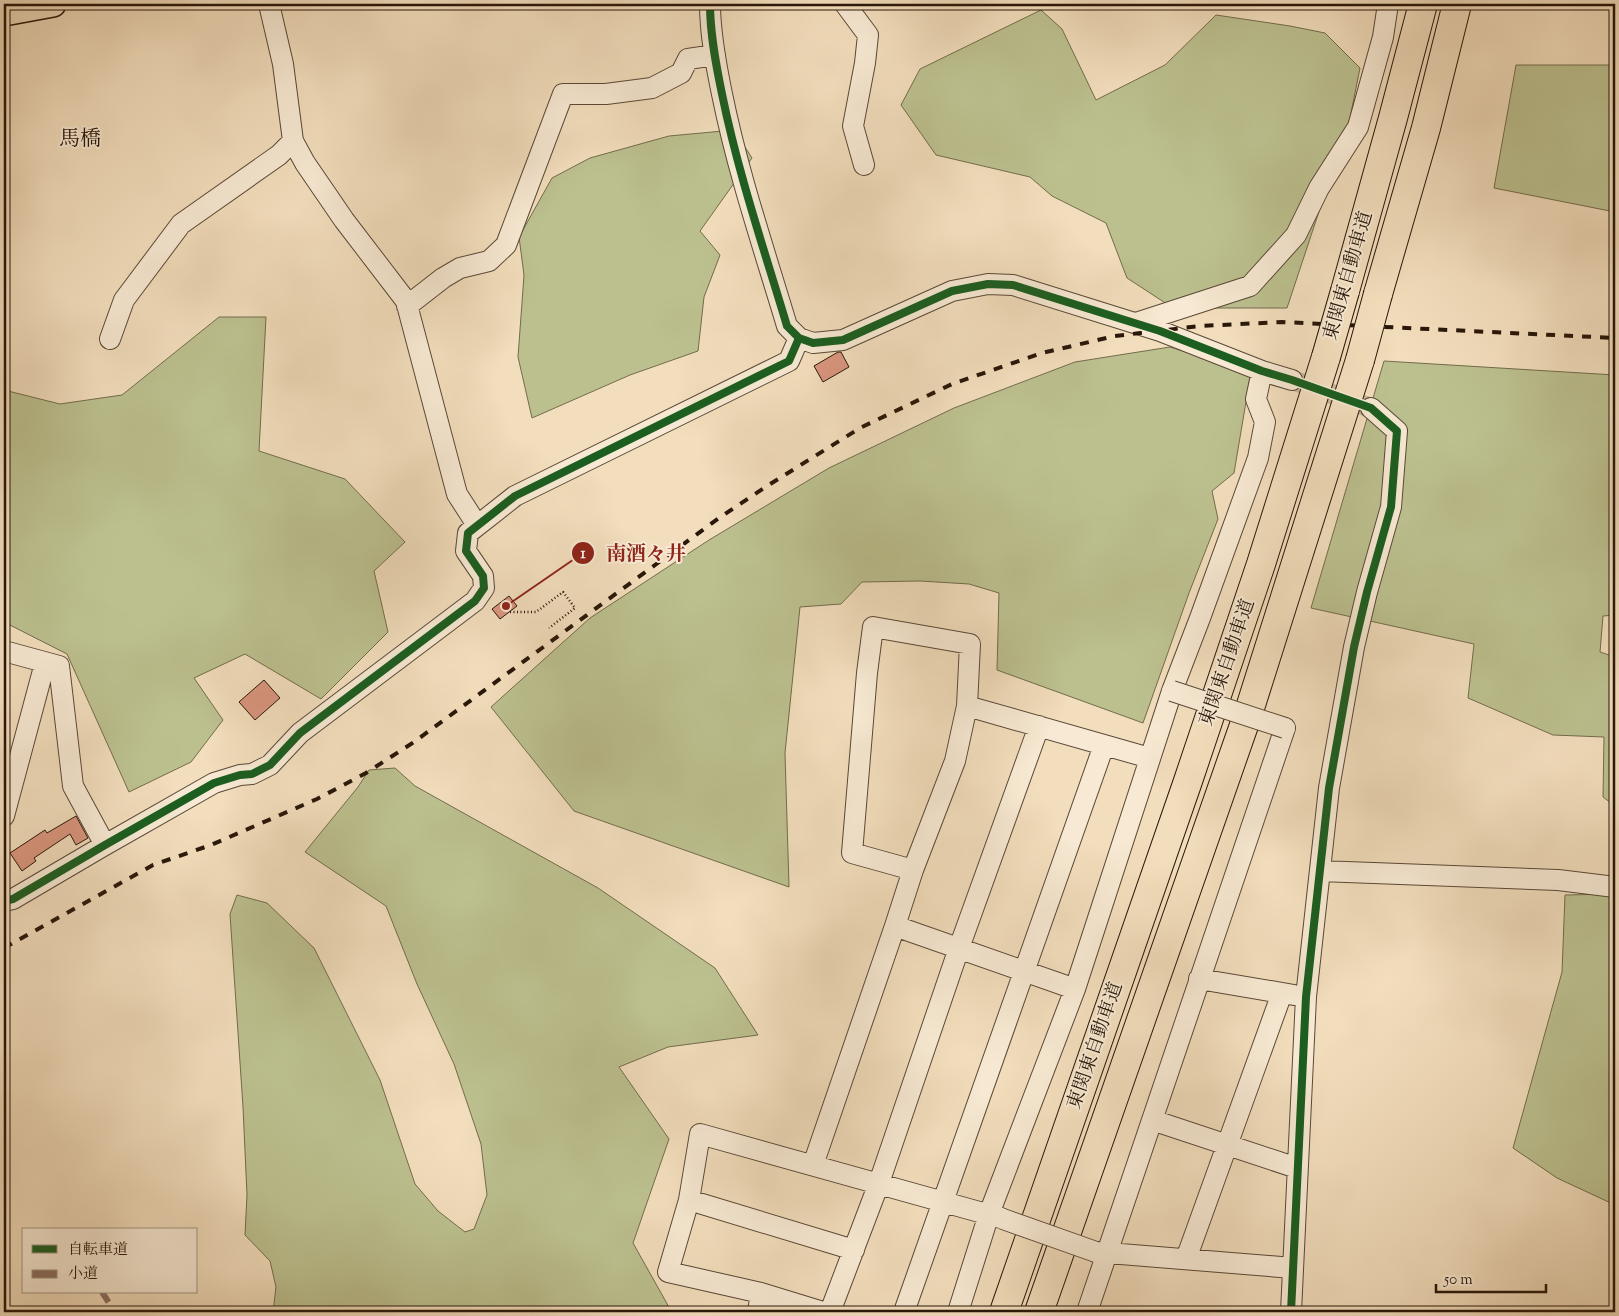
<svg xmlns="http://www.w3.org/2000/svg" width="1619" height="1316" font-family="'Sorts Mill Goudy','Noto Serif JP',serif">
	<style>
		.green { fill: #bcc08f; stroke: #726c4c }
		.building { fill: #da967f; stroke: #281709 }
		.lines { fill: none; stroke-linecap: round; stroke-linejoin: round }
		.minor-tunnel { stroke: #cab598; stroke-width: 20; stroke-dasharray: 20 10; stroke-linecap: butt }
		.minor-casing { stroke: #5a4836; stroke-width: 22 }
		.major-casing { stroke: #281709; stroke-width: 28 }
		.highway-casing { stroke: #281709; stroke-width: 30 }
		.path { stroke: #281709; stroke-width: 2.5; stroke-dasharray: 1 2.5; stroke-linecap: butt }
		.minor { stroke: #f7e9d3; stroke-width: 20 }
		.major { stroke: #f2ddbc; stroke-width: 25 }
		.highway { stroke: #f2ddbc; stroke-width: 28 }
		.rail { stroke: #281709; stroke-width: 4; stroke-dasharray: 9 9; stroke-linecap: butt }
		.minor-bridge-casing { stroke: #5a4836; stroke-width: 22; stroke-linecap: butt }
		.highway-bridge-casing { stroke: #281709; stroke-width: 30; stroke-linecap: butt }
		.minor-bridge { stroke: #f7e9d3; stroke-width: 20 }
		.highway-bridge { stroke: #f2ddbc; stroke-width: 28 }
		.quiet { stroke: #8d6e63; stroke-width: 6; stroke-dasharray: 12 6; stroke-linecap: butt }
		.cycleway-casing { stroke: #f7e9d3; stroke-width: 11 }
		.cycleway { stroke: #1b5e20; stroke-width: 8 }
		.labels { text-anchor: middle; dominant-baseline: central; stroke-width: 4; stroke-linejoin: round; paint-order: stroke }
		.street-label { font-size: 19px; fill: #281709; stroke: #f7e9d3 }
		.quarter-label { font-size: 21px; fill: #281709; stroke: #f7e9d3 }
		.leader { fill: none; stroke: #8f2418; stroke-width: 2 }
		.callout-dot { fill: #8f2418; stroke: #f7e9d3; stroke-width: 2 }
		.mark-label { font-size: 15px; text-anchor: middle; font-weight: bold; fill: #fff }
		.callout-label { font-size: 20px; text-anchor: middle; font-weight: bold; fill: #8f2418; stroke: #f7e9d3; stroke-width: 4; stroke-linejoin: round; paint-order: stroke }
	</style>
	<rect width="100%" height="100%" fill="#f2ddbc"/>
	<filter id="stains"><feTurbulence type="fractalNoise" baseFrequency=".004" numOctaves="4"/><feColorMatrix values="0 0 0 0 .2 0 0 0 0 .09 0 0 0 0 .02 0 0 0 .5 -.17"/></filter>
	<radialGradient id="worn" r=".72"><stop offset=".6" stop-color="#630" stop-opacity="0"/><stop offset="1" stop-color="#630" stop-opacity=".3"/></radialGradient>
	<path class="green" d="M1041,10L1062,29L1096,100L1165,65L1216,15L1290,26L1325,33L1360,68L1350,118L1287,308H1173L1127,278L1106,223L1052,196L1030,177L936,155L901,105L920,69Z
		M1516,65H1615V212L1494,188Z
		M734,130L752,158L700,231L720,255L704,297L698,351L630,375L532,418L518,357L524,275L519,237L552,178L590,158L669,136Z
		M219,317H266L259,451L345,479L405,542L374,571L388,632L321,699L245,654L194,678L223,720L191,762L129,792L67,654L4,622V390L60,404L122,395Z
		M1170,347L1251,372L1234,473L1212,491L1218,519L1189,593L1143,723L997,670L999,593L969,584L920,581L862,582L841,604L800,607L785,753L789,887L574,811L491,707L590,618L709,540L829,468L954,408L1075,362Z
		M1384,361L1615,375V615L1603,616L1600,652L1615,657V806L1603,797L1604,737L1553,735L1468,698L1474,644L1311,608Z
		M395,768L415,786L598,888L715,968L758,1035L668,1047L619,1067L669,1139L633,1243L670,1309V1312H273L276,1287L270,1261L245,1235L247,1195L243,1107L230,914L237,895L267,903L314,948L380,1080L415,1184L438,1211L465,1232L474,1229L487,1195L481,1144L454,1064L417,984L386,906L305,852L358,787L369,770Z
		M1615,894V1205L1557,1178L1513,1148L1562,972L1565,895Z"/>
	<path class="building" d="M838,352H841L849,367L823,382L814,366Z
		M509,596L517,606L500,619L492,609Z
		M264,680L280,698L255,720L239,702Z
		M76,816L88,838L76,845L70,834L34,858L36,861L22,871L10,853L45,830L47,833Z"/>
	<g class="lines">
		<path class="minor-tunnel" d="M1292,380L1371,408"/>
		<defs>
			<path id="minor" d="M710,4C710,34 716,65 722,94C738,173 764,249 787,326L799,338L813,343L843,340L952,291L988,284L1013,285L1160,331L1262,371L1292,380
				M845,4L868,35L865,63L853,126L864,165
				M293,141L305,163L344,220L406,301L457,494L477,525
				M407,306L443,278L460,268L489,261L506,245L563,94H606L652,88L681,73L688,59L715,55
				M1136,323L1250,286L1296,235L1319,188L1358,127L1383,37L1388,4
				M110,339L124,300L181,224L279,155L293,141L283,64L269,4
				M4,651L59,666L73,786L105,845
				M967,706L1150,758
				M4,816L45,663
				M1320,871L1558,880L1615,887
				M4,901L13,899L105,845L214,783L240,775L252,774L270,765L300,733L475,601L484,588L483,576L466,551L468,533L515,496L789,361L799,338
				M895,926L1075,989
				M1199,979L1294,995
				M1152,1120L1297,1168
				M813,1165L895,926L913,870L955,761L967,706L970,644L873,627L867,673L852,853L913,870
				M689,1200L854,1250
				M1096,1252L1293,1268
				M1186,1259L1282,993
				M758,1312L761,1293
				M823,1312L761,1293L668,1272L689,1200L700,1134L1001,1218
				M830,1312L879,1183L959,948L1039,726
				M904,1312L1104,745
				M958,1312L989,1214L1075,989L1172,691L1200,618L1258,458L1265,422L1256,399L1262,371
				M1087,1312L1285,728
				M1291,1312L1306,997L1329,788L1354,647L1367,592L1391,507L1397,431L1371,408"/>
			<path id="major" d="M4,13L53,4"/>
			<path id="highway" d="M1345,291L1393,118L1423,4
				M1378,294L1426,128L1457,4
				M1004,1312L1188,781L1261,564L1326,357
				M1039,1312L1250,708L1360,360"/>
		</defs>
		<use href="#minor" class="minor-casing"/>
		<use href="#major" class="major-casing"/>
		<use href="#highway" class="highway-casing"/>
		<path class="path" d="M510,612H536L563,592L575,608L549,628"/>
		<use href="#minor" class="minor"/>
		<use href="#major" class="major"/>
		<use href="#highway" class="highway"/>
		<path class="rail" d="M4,948L153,865L211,845L317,799L366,773L414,742L719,518L767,486L860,428L952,384L1042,353L1115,336L1200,326L1282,322L1615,338"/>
		<defs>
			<path id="minor-bridge" d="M1172,691L1285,728
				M1003,1219L1096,1252"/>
			<path id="highway-bridge" d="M1326,357L1345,291
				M1360,360L1378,294"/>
		</defs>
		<use href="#minor-bridge" class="minor-bridge-casing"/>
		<use href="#highway-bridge" class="highway-bridge-casing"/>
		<use href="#minor-bridge" class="minor-bridge"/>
		<use href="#highway-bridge" class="highway-bridge"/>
		<path class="quiet" d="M102,1292L115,1312"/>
		<defs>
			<path id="cycleway" d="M710,4C710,34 716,65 722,94C738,173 764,249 787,326L799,338L813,343L843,340L952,291L988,284L1013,285L1160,331L1262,371L1292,380L1371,408L1397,431L1391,507L1367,592L1354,647L1329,788L1306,997L1291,1312
				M4,901L13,899L105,845L214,783L240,775L252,774L270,765L300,733L475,601L484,588L483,576L466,551L468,533L515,496L789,361L799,338"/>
		</defs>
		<use href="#cycleway" class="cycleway-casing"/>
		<use href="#cycleway" class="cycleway"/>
	</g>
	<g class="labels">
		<g class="street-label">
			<text transform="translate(1349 276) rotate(-74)">東関東自動車道</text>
			<text transform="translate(1228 663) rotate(-71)">東関東自動車道</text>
			<text transform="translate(1096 1046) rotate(-71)">東関東自動車道</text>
		</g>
		<g class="quarter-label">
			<text x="80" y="140">馬橋</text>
		</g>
	</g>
	<path class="leader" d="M506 606L583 553"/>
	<g class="callout-dot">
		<circle cx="506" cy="606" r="5"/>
		<circle cx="583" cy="553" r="12"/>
	</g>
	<g class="mark-label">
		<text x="583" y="558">1</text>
	</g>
	<g class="callout-label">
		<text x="646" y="560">南酒々井</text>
	</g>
	<rect width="1619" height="1316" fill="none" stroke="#f2ddbc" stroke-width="20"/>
	<rect x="5" y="5" width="1609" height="1306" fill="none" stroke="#281709" stroke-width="2.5"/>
	<rect x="10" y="10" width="1599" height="1296" fill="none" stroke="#281709"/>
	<rect x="22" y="1228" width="175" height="65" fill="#f7e9d3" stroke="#a49582"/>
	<rect x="32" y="1245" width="25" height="8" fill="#1b5e20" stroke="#a49582"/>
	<text x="68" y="1254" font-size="15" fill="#281709">自転車道</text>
	<rect x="32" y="1270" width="25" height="8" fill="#8d6e63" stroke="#a49582"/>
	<text x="68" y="1278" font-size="15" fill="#281709">小道</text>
	<path d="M1436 1284v8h110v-8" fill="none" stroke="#281709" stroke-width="2.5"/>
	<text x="1444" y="1284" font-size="15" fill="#281709" stroke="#f7e9d3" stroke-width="4" paint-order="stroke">50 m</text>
	<rect width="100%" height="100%" filter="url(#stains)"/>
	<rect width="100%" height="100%" fill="url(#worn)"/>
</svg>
